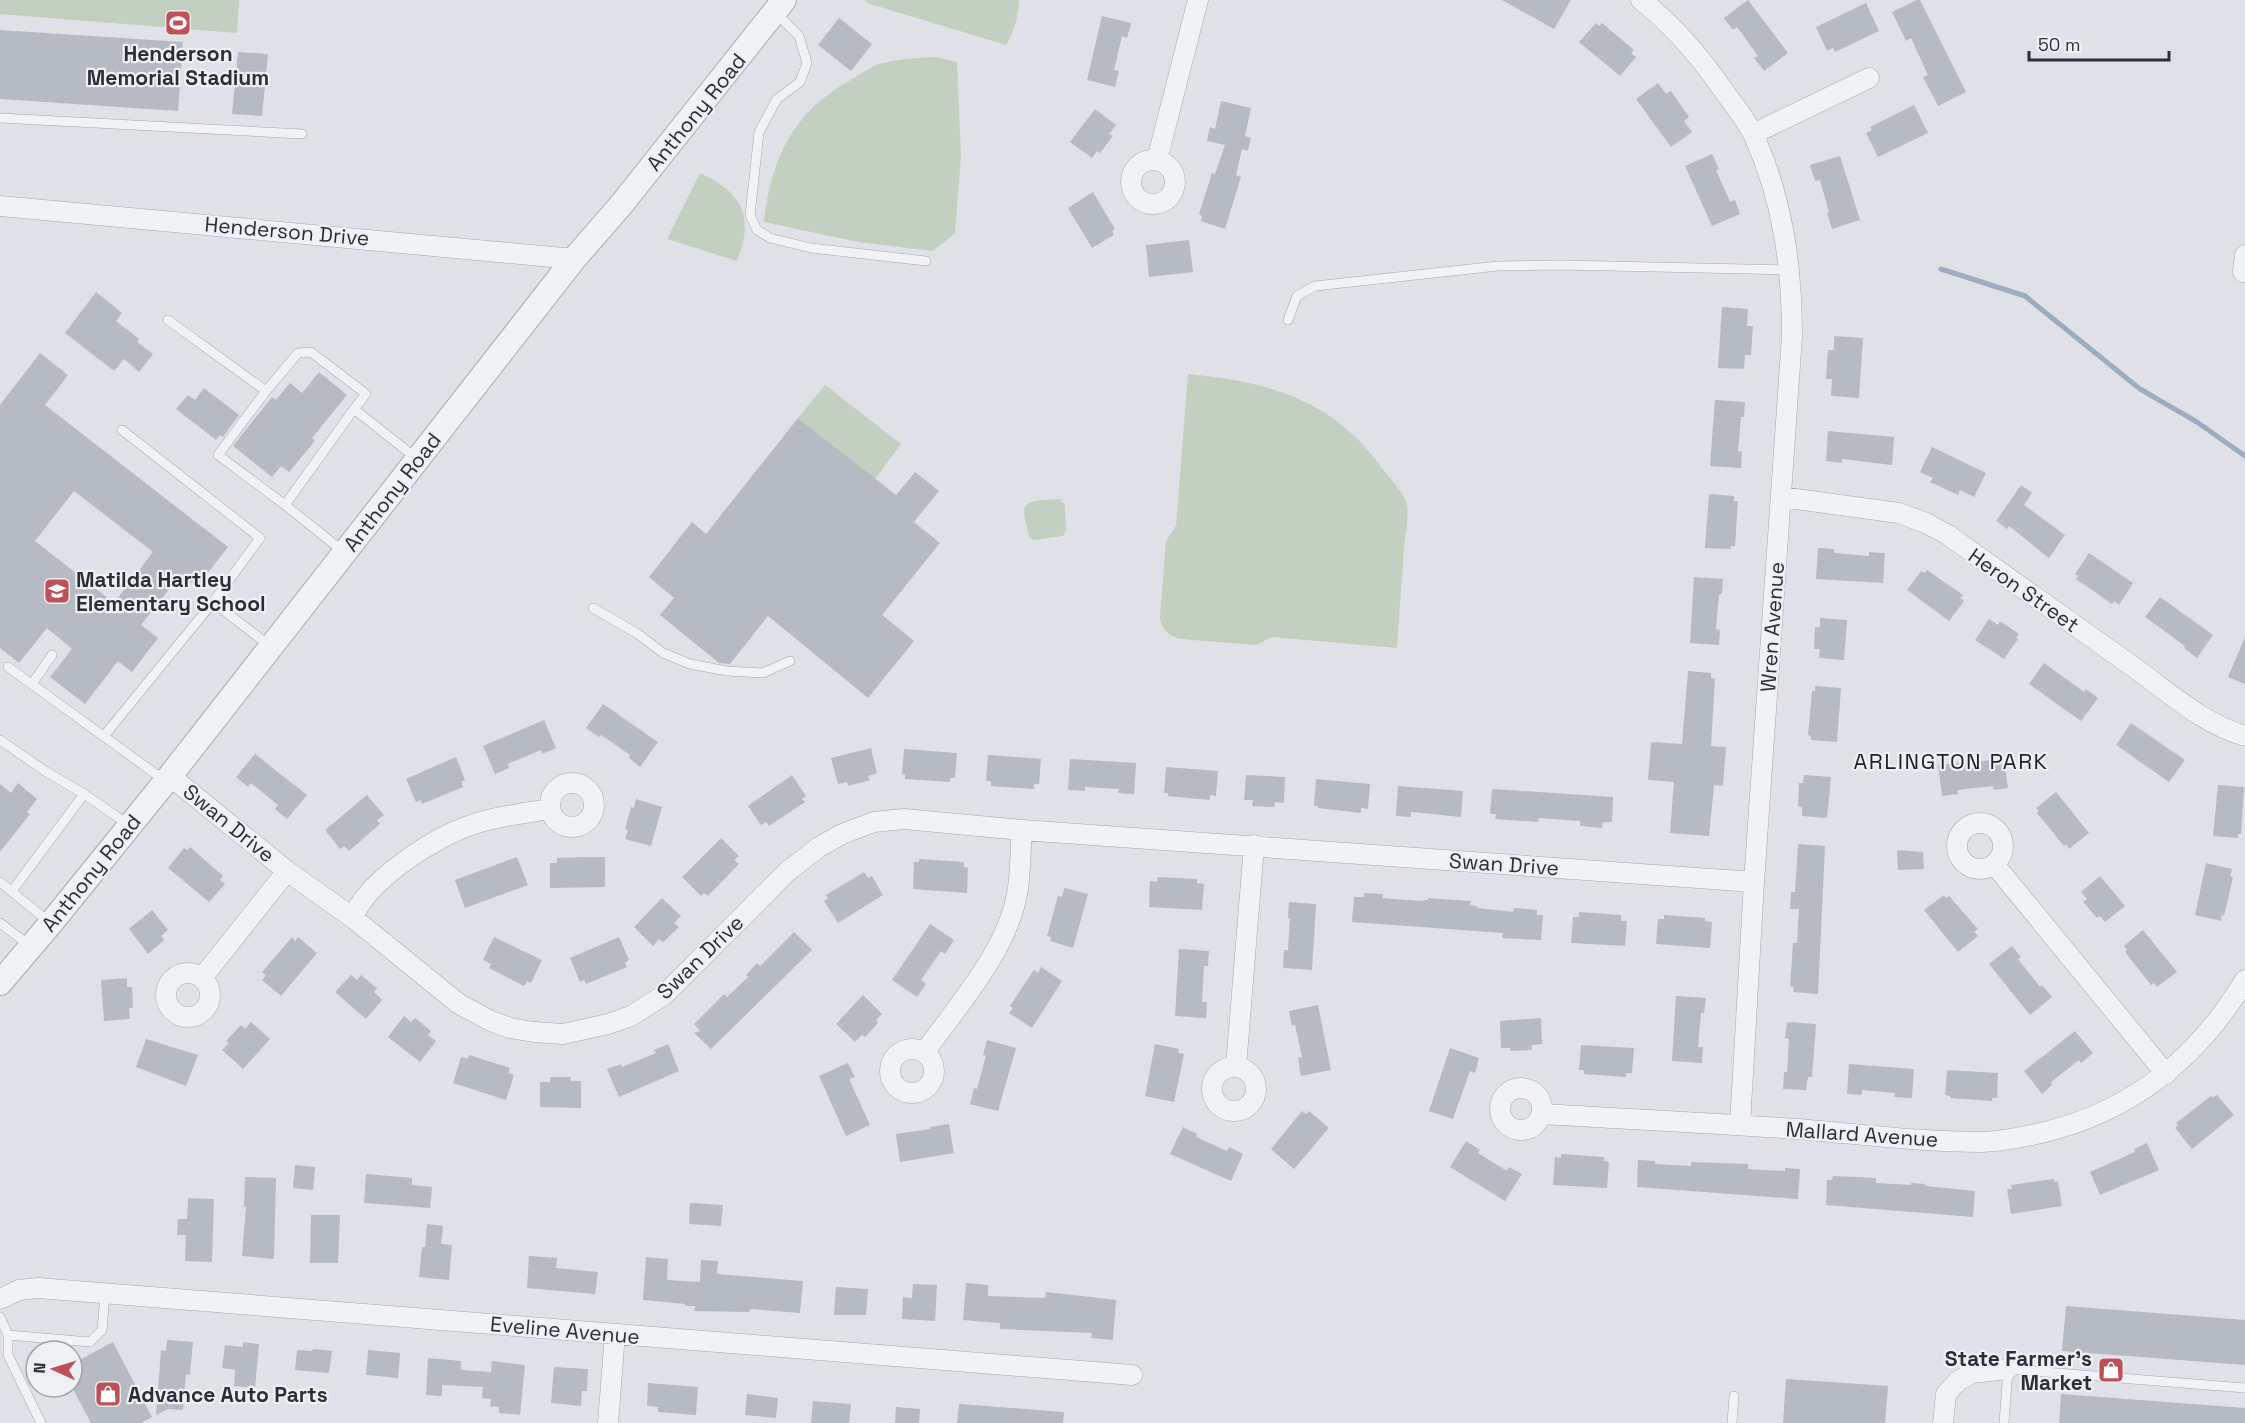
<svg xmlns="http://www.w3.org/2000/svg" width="2245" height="1423" font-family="'Space Grotesk',sans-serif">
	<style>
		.park { fill: #c3cfc1 }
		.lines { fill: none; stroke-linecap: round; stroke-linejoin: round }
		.stream { stroke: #9dacc2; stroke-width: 5 }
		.building { fill: #b6bac2; fill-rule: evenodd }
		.service-casing { stroke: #a5a8af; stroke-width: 10 }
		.minor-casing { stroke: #a5a8af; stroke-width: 21 }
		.tertiary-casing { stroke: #a5a8af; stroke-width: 26 }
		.service { stroke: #f1f2f5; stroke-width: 9 }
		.minor { stroke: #f1f2f5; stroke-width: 20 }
		.tertiary { stroke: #f1f2f5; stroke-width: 24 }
		.labels { text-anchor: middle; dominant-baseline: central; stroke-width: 4.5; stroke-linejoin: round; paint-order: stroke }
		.poi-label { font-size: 21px; font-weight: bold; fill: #292e3b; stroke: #eef0f4; text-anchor: start }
		.street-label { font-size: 21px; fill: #292e3b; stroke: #eef0f4 }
		.neighbourhood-label { font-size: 22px; letter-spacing: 1.5px; fill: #1c202c; stroke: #eef0f4 }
	</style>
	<rect width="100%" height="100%" fill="#dfe1e6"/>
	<path class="park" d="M0,0H239L237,33L0,14Z
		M865,0H1019C1019,17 1014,31 1006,45L867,3Z
		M936,57L957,62L961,157L955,233L933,251L858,242L764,222C771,157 794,111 852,79C860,74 868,69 876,65C895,59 916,58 936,57Z
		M700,173C742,193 755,215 737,261L667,239Z
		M1188,374C1271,382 1335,400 1385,472C1392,481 1406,495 1407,506C1409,519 1405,535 1404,548C1402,581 1399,615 1397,648L1272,637L1256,645L1181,639C1169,636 1162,631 1160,618L1166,541L1176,526Z
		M825,385L901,444L875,479L798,418Z
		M1059,499L1065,505L1066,530L1063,536L1034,540L1030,538C1019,501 1021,501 1059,499Z"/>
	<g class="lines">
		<path class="stream" d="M1941,269L2025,296L2140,389L2197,422L2245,456"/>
	</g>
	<path class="building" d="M1502,0H1571L1554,29Z
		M1748,0L1788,53L1764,71L1754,58L1758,56L1737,27L1733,30L1724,18Z
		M1917,0H1920L1966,92L1938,106L1923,77L1928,75L1911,38L1906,41L1892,12Z
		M1866,3L1879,31L1835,52L1833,48L1827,51L1816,27Z
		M1102,16L1131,23L1127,38L1122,36L1114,70L1119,71L1115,87L1087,80Z
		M839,18L872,44L851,71L818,45Z
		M1596,23L1599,26L1602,23L1634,50L1631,53L1636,57L1620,76L1579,42Z
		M0,30L183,42L178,111L0,99Z
		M238,52L268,54L262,116L232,114Z
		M1658,83L1666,94L1671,91L1689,117L1684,121L1692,132L1671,147L1636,99Z
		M1221,101L1251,108L1245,136L1251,138L1248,151L1242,149L1236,175L1241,177L1225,229L1201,221L1202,216L1199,214L1212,173L1215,174L1225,145L1207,141L1210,127L1215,129Z
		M1914,105L1928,133L1878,157L1866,133L1872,130L1870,127Z
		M1095,109L1116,125L1109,134L1113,136L1100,153L1097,151L1092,158L1070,142Z
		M1712,154L1719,169L1716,170L1730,202L1735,200L1740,214L1712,226L1685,166Z
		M1840,156L1860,220L1832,229L1827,213L1829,212L1820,180L1815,181L1810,165Z
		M1093,192L1115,229L1112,231L1114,235L1092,248L1068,208Z
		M1189,240L1193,272L1149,277L1146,245Z
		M96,292L122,313L116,321L139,339L137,342L153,354L139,372L124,359L114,371L65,333Z
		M1722,307L1748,309L1747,326H1753L1751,355H1745L1744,369L1718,368Z
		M1834,336L1863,338L1859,398L1831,396L1832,379H1826L1828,350H1834Z
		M40,353L68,375L45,405L228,547L197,587L181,574L141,625L158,638L132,672L118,661L85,704L50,677L72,649L47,628L19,663L0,648V405ZM74,491L153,552L114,603L35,541Z
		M319,372L347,395L312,438L315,441L289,472L281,466L272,477L233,446L272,397L276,400L290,383L302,393Z
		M204,388L239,415L223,437L220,435L216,440L176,409L188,395L195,400Z
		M1715,400L1745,402L1744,417H1741L1738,451L1742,452L1741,468L1710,466Z
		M798,418L896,495L915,472L939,491L914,522L940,543L882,615L914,641L868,698L768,616L730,664L719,663L660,615L674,598L649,577L692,522L706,534Z
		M1828,431L1894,437L1892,465L1842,459V463L1826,461Z
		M1932,447L1986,473L1974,497L1960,490L1958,495L1930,482L1933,478L1920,472Z
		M2021,485L2032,493L2024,505L2065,535L2049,558L2009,526L2007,529L1996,521Z
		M1709,494L1734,496V501H1738L1735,546H1731L1730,549L1705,548Z
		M1818,548L1834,549V553L1869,556V552L1885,553L1883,583L1816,579Z
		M2089,553L2133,583L2119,605L2114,601L2112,604L2076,579L2078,576L2075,574Z
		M1927,570L1963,595L1960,598L1964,601L1949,621L1907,590L1921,571L1925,573Z
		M1694,577L1723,579L1722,594H1719L1716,629L1720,630L1719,645L1690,643Z
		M2160,597L2213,635L2197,658L2184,648L2185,646L2145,617Z
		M1820,618L1847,620L1844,660L1819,658L1820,649H1814L1815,627H1820Z
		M1989,619L1998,625L2000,621L2019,634L2016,638L2018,639L2004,659L1975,640Z
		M2245,637V684L2228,677Z
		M2044,663L2084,692L2086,689L2098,698L2081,721L2029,684Z
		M1688,671L1711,673V678H1715L1711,746L1726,747L1723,786L1714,785L1709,836L1670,833L1674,782L1648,780L1651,742L1682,744Z
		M1815,686L1841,688L1837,742L1811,740V736L1808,735L1812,691H1815Z
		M603,704L658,742L640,767L629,758L630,755L601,735L599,737L586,728Z
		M544,720L556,748L542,754L541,750L508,764L509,768L495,774L483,746Z
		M2131,723L2185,760L2169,782L2116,745Z
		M871,748L877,773L868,776L870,780L848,786L847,782L838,784L831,758Z
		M904,749L957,753L955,778H950V782L905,779V775L902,774Z
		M255,754L307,795L287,819L275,809L278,805L251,783L248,787L236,777Z
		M988,755L1041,759L1039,784H1034V789L991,786V781H986Z
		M456,757L465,780L461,782L463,787L422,804L421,800L416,802L406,779Z
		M1070,759L1136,763L1134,794L1118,793L1119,789L1085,787V791L1068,790Z
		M2004,759L2008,788L1994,790L1993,786L1957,790L1958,794L1942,796L1938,765Z
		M1166,767L1218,771L1216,796L1210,795V800L1168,796V793H1164Z
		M792,775L806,796L802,799L805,802L769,826L766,822L761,825L748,806Z
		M1246,775L1285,777L1284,803L1275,802L1274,807L1252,806L1253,800H1244Z
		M1804,775L1831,777L1827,818L1802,816V807L1798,806L1799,783H1803Z
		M1316,779L1370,784L1368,809L1361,808V813L1318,808V806H1314Z
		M18,783L37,799L27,812L30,814L0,852V784L11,793Z
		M2218,785L2244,787L2241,834H2238V838L2213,836Z
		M1398,786L1463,791L1461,817L1411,812V817L1396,816Z
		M1492,789L1613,797L1612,822H1603L1602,828L1580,826V821L1539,818L1538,822L1495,819L1496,814H1490Z
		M2056,792L2089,833L2069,849L2066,844L2064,846L2037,813L2039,811L2036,808Z
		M367,795L384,815L377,820L380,824L349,851L344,846L340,849L325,830Z
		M636,799L662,807L651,846L625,839L628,830L625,829L631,807L634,808Z
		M721,838L739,856L734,860L739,864L708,896L704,893L701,896L682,877Z
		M1798,844L1825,846L1818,994L1793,992L1794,987L1790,986L1793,943H1797L1799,909H1790L1791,892H1795Z
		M190,847L223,876L220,880L225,884L209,902L168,868L184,848L188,850Z
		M1897,850L1923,852L1924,869L1898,870Z
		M517,857L528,885L465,908L455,880Z
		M587,857H605V887L550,888V863H557V858Z
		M919,859L964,862V867L968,868L967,893L913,889L914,862H919Z
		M2206,863L2232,869L2230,876L2233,877L2224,916L2222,915L2221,921L2195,915Z
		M864,872L868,878L872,876L883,895L838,923L824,901L828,898L826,895Z
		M2100,876L2125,906L2105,922L2100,916L2097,918L2083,902L2087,899L2081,892Z
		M1157,877L1197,879V883L1204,884L1202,910L1149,907L1150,881L1157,882Z
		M1064,888L1088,894L1073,948L1050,941L1051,937L1047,936L1058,896L1062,897Z
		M1364,893L1383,894L1382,898L1421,901L1428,900V898L1471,901L1470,905L1477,906V908L1513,912L1514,908L1537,910V915H1543L1541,940L1502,938L1503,933L1352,922L1354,897H1364Z
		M1944,895L1946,898L1949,896L1978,929L1974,932L1978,936L1958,952L1924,910Z
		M662,898L681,916L674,923L679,927L663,942L659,939L653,946L634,927Z
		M1289,902L1316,904L1312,970L1283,968L1284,950H1288L1290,918H1288Z
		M152,910L168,930L161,936L164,940L148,954L129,929Z
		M1579,912L1621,915V921H1627L1625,946L1571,943L1573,917H1579Z
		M1664,915L1705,918V921L1712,922L1710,948L1656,944L1658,919H1664Z
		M930,924L954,940L945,954L941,951L921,980L926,984L917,997L892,980Z
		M2143,930L2177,972L2157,987L2154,983L2151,985L2125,952L2127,950L2124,946Z
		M794,932L812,950L711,1049L694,1033L700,1031L694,1024L724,994L727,997L748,977L746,975L757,963L760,966Z
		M292,937L295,941L298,937L317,953L281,996L262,980L266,975L262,972Z
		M494,937L542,960L531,983L527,981L524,986L489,968L491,964L483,960Z
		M619,937L629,960L625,963L627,967L586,984L584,980L580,982L570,958Z
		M2012,946L2021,957L2018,959L2040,987L2042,985L2052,997L2030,1015L1989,964Z
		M1179,949L1209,951L1208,966H1204L1202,1002H1207L1206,1018L1175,1016Z
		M1041,967L1062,981L1032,1028L1009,1013L1013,1008L1010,1006L1034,970L1038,973Z
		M351,975L357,980L361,975L377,988L374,992L382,1000L366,1019L335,992Z
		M127,978V987H132L133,1008H129L130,1019L104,1021L101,980Z
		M863,995L882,1014L876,1020L878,1023L865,1037L862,1035L855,1042L836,1024Z
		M1676,996L1706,998L1704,1013H1701L1698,1047H1703L1702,1063L1672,1061Z
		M1318,1005L1331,1070L1301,1076L1298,1058L1302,1057L1295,1025L1292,1026L1289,1011Z
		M404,1016L411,1022L415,1018L431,1031L428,1035L436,1041L420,1062L388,1037Z
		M1541,1018L1542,1044L1532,1045V1050L1510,1051V1048H1501L1500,1021Z
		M251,1022L270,1039L243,1069L222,1050L229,1043L226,1041L241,1025L245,1029Z
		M1787,1022L1816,1024L1812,1077H1808L1806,1090L1783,1089L1784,1072H1787L1789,1039L1785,1038Z
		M2075,1031L2093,1053L2081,1063L2079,1060L2051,1082L2052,1085L2042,1094L2024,1071Z
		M146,1039L198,1055L186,1086L136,1067Z
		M987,1040L1016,1048L998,1111L970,1104L974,1088L977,1089L986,1056L983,1055Z
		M668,1044L679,1071L619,1097L607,1069L621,1064L622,1067L656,1053L654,1050Z
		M1155,1044L1179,1049L1178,1053L1184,1054L1174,1102L1145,1096Z
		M1581,1045L1634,1048L1632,1073H1626V1077L1584,1074V1070H1579Z
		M1450,1048L1479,1058L1475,1073L1470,1071L1453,1119L1429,1111Z
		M469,1055L510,1068L508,1073L514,1075L506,1100L453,1083L461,1057L468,1059Z
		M848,1063L855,1077L849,1079L870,1125L846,1136L819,1076Z
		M1849,1064L1914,1069L1912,1098L1894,1097L1895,1093L1862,1090V1095L1847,1094Z
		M1947,1070L1998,1073L1997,1098H1992V1101L1950,1098V1096L1945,1095Z
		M550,1077H571V1081H581V1108L540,1107V1082H550Z
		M2217,1095L2234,1115L2192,1149L2175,1128L2178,1125L2176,1123L2211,1096L2212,1098Z
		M1302,1111L1306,1114L1309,1111L1329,1128L1294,1169L1271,1149Z
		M949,1124L954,1153L900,1162L896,1134L930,1129V1127Z
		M1183,1127L1197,1134L1196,1137L1227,1151L1229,1147L1243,1154L1231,1181L1170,1154Z
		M1466,1141L1480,1150L1478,1153L1507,1171L1509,1167L1522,1174L1505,1201L1450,1167Z
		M2147,1143L2159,1170L2100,1195L2090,1172L2135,1152L2134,1149Z
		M1561,1154L1604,1157V1161L1609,1162L1607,1188L1553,1185L1555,1157L1561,1158Z
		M1638,1160L1655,1161V1164L1691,1166V1162L1748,1164V1169L1785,1171V1168L1800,1169L1798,1199L1637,1187Z
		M295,1165L315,1167L313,1190L293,1188Z
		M366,1174L412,1178V1185L432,1187L430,1208L364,1203Z
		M1833,1176L1876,1178V1183L1911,1185V1183L1925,1184V1186L1975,1191L1973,1217L1826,1205L1827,1180H1832Z
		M245,1177L276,1178L274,1259L242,1256L246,1207H244Z
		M2054,1179V1182L2058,1181L2062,1206L2011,1214L2007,1189H2012L2011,1185Z
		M188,1198L214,1199L212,1262L185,1261L186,1235H177L178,1219H187Z
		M690,1203L723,1205L721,1226L689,1224Z
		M311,1215H340L338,1263H310Z
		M427,1224L443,1226L441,1244L452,1245L449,1280L419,1277L422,1247H425Z
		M529,1256L557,1258L556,1268L598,1272L595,1294L527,1288Z
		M646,1257L668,1259L667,1280L700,1282L701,1260L718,1261L717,1274L803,1281L800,1313L750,1309L749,1312L694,1311L695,1306H685V1304L643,1300Z
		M966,1283L988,1285V1296L1045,1298L1046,1292L1116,1300L1113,1340L1091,1338L1092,1333L1000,1329V1323L963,1320Z
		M913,1284L937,1285L935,1321L902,1319L903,1297L912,1298Z
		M836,1287L868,1289L866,1315H834Z
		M2066,1306L2245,1320V1365L2062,1351Z
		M167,1340L193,1342L190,1375L186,1374L183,1410L168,1409L156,1415L161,1350L166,1351Z
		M113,1342L152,1417L141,1423H91L72,1387V1364Z
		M243,1342L259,1344L255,1388L234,1386L235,1370L222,1368L225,1345L243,1347Z
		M313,1349L332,1351L329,1373L295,1370L297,1350L312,1351Z
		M368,1350L400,1353L398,1378L366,1375Z
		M428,1358L461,1361V1370L491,1372L492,1361L525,1365L520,1415L499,1413V1407L490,1406L491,1399L482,1398L483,1387L442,1385V1396L426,1395Z
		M554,1367L588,1369L587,1391H582L581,1406L551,1403Z
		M1786,1379L1888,1386L1885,1423H1783Z
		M648,1383L698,1387L696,1415L658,1412V1407L647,1406Z
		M747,1394L778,1398L776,1418L745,1415Z
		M2061,1394L2245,1408V1423H2059Z
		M813,1401L851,1404L849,1423H811Z
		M959,1404L1064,1412L1063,1423H957Z
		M896,1407L920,1409L919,1423H895Z"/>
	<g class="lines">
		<defs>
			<path id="service" d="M776,13L799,36L807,63L800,82L777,99L759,132L750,215L757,230L770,238L811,248L926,261
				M0,118L302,134
				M168,320L266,391L298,353L311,352L366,394L354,409L416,458
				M1288,320L1297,296L1315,286L1498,266L1564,265L1789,270
				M266,391L218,455L285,505L354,409
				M122,430L260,538L213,602L271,647
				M285,505L344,552
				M593,608L638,634L663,653L690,664L727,671L763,673L790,661
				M8,667L164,780
				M32,684L52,655
				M104,736L213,602
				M0,740L45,771L84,794L12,891
				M84,794L129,825
				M0,882L49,922
				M0,923L29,945
				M0,1317L8,1335V1355L41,1423
				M8,1335L90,1342L102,1330L105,1294
				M1732,1423L1734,1396
				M2004,1423L2008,1369L2245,1388"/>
			<path id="minor" d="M1641,0C1673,25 1698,54 1721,87C1732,103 1746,119 1754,136C1783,200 1792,267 1792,336L1754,882L1740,1125
				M1753,134L1869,78
				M1157,160L1198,0
				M1131 182a22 22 0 1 1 44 0a22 22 0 1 1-44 0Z
				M0,206L574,259
				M2243,272L2245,255
				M1781,497L1899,513L1926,523L1948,535C2009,579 2071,622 2132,666C2169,692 2201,723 2245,736
				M170,776L287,871L353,918L459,1004L491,1021L510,1028L534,1032L563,1034L608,1024L631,1016L664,995L788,871L819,847L842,834L874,822L904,819L1022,830L1754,882
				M550 805a22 22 0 1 1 44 0a22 22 0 1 1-44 0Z
				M1957 846a23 23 0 1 1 46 0a23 23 0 1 1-46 0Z
				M1994,864L2166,1074
				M353,918C367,880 436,836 474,824C498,816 525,813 550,809
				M166 995a22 22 0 1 1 44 0a22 22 0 1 1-44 0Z
				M202,978L287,871
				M890 1071a22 22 0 1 1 44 0a22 22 0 1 1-44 0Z
				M924,1053C957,1006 1006,953 1017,894C1021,874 1020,851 1022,830
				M1236,1067L1254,845
				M1212 1089a22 22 0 1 1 44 0a22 22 0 1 1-44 0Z
				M1500 1109a21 21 0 1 1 42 0a21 21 0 1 1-42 0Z
				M1543,1114C1627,1119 1712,1123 1797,1129C1858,1134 1921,1142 1982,1142C2004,1141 2024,1137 2045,1132C2134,1110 2198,1058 2245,980
				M0,1299L19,1290L38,1288L1132,1375
				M608,1423L615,1334
				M1943,1423L1946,1394L1958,1381L1972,1373L2008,1369"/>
			<path id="tertiary" d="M0,983L51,923L170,776L574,259L621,205L784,0"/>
		</defs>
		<use href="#service" class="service-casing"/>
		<use href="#minor" class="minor-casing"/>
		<use href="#tertiary" class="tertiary-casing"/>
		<use href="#service" class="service"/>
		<use href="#minor" class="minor"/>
		<use href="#tertiary" class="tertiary"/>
	</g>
	<defs>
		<symbol id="stadium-square" viewBox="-11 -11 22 22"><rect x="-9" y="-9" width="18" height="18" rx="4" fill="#be5057" stroke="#eef0f4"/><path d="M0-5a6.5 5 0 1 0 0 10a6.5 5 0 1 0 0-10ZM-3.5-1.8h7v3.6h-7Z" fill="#fff"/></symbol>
		<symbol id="school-square" viewBox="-11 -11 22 22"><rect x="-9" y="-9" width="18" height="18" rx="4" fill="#be5057" stroke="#eef0f4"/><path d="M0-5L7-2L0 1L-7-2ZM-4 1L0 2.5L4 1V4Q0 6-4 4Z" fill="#fff"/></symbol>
		<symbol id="shop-square" viewBox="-11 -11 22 22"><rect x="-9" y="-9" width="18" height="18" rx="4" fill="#be5057" stroke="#eef0f4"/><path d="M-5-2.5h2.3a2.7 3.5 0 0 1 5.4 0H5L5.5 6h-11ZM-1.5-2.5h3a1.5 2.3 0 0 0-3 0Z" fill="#fff"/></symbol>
	</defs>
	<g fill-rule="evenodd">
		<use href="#stadium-square" x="163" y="8" width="30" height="30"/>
		<use href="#school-square" x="42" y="576" width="30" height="30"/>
		<use href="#shop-square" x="2096" y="1355" width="30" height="30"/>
		<use href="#shop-square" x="93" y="1379" width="30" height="30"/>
	</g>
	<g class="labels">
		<g class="poi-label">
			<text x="178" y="53" text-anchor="middle">Henderson<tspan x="178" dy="24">Memorial Stadium</tspan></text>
			<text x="76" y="579">Matilda Hartley<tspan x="76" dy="24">Elementary School</tspan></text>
			<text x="2092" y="1358" text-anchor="end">State Farmer's<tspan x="2092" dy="24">Market</tspan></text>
			<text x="128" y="1394">Advance Auto Parts</text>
		</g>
		<g class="street-label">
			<text transform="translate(696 112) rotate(-51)">Anthony Road</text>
			<text transform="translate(287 231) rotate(5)">Henderson Drive</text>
			<text transform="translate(392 492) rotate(-52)">Anthony Road</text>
			<text transform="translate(2024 590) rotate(35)">Heron Street</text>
			<text transform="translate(1772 627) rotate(-86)">Wren Avenue</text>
			<text transform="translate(229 823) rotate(39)">Swan Drive</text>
			<text transform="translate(1504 864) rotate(4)">Swan Drive</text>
			<text transform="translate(91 873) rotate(-51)">Anthony Road</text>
			<text transform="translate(700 957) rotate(-44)">Swan Drive</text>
			<text transform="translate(1862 1134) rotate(4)">Mallard Avenue</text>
			<text transform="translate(565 1330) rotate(5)">Eveline Avenue</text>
		</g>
		<g class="neighbourhood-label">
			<text x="1951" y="761">ARLINGTON PARK</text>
		</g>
	</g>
	<g transform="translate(54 1369) rotate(274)"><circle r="28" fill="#eef0f4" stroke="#9fa2aa" stroke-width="1.5"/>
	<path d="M0-4.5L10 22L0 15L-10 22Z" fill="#be5057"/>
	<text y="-9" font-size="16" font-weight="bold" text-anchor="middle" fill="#292e3b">N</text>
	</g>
	<path d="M2029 51v9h140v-9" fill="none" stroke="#292e3b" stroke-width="3"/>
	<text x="2038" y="51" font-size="18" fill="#292e3b" stroke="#eef0f4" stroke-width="4.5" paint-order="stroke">50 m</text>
</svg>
